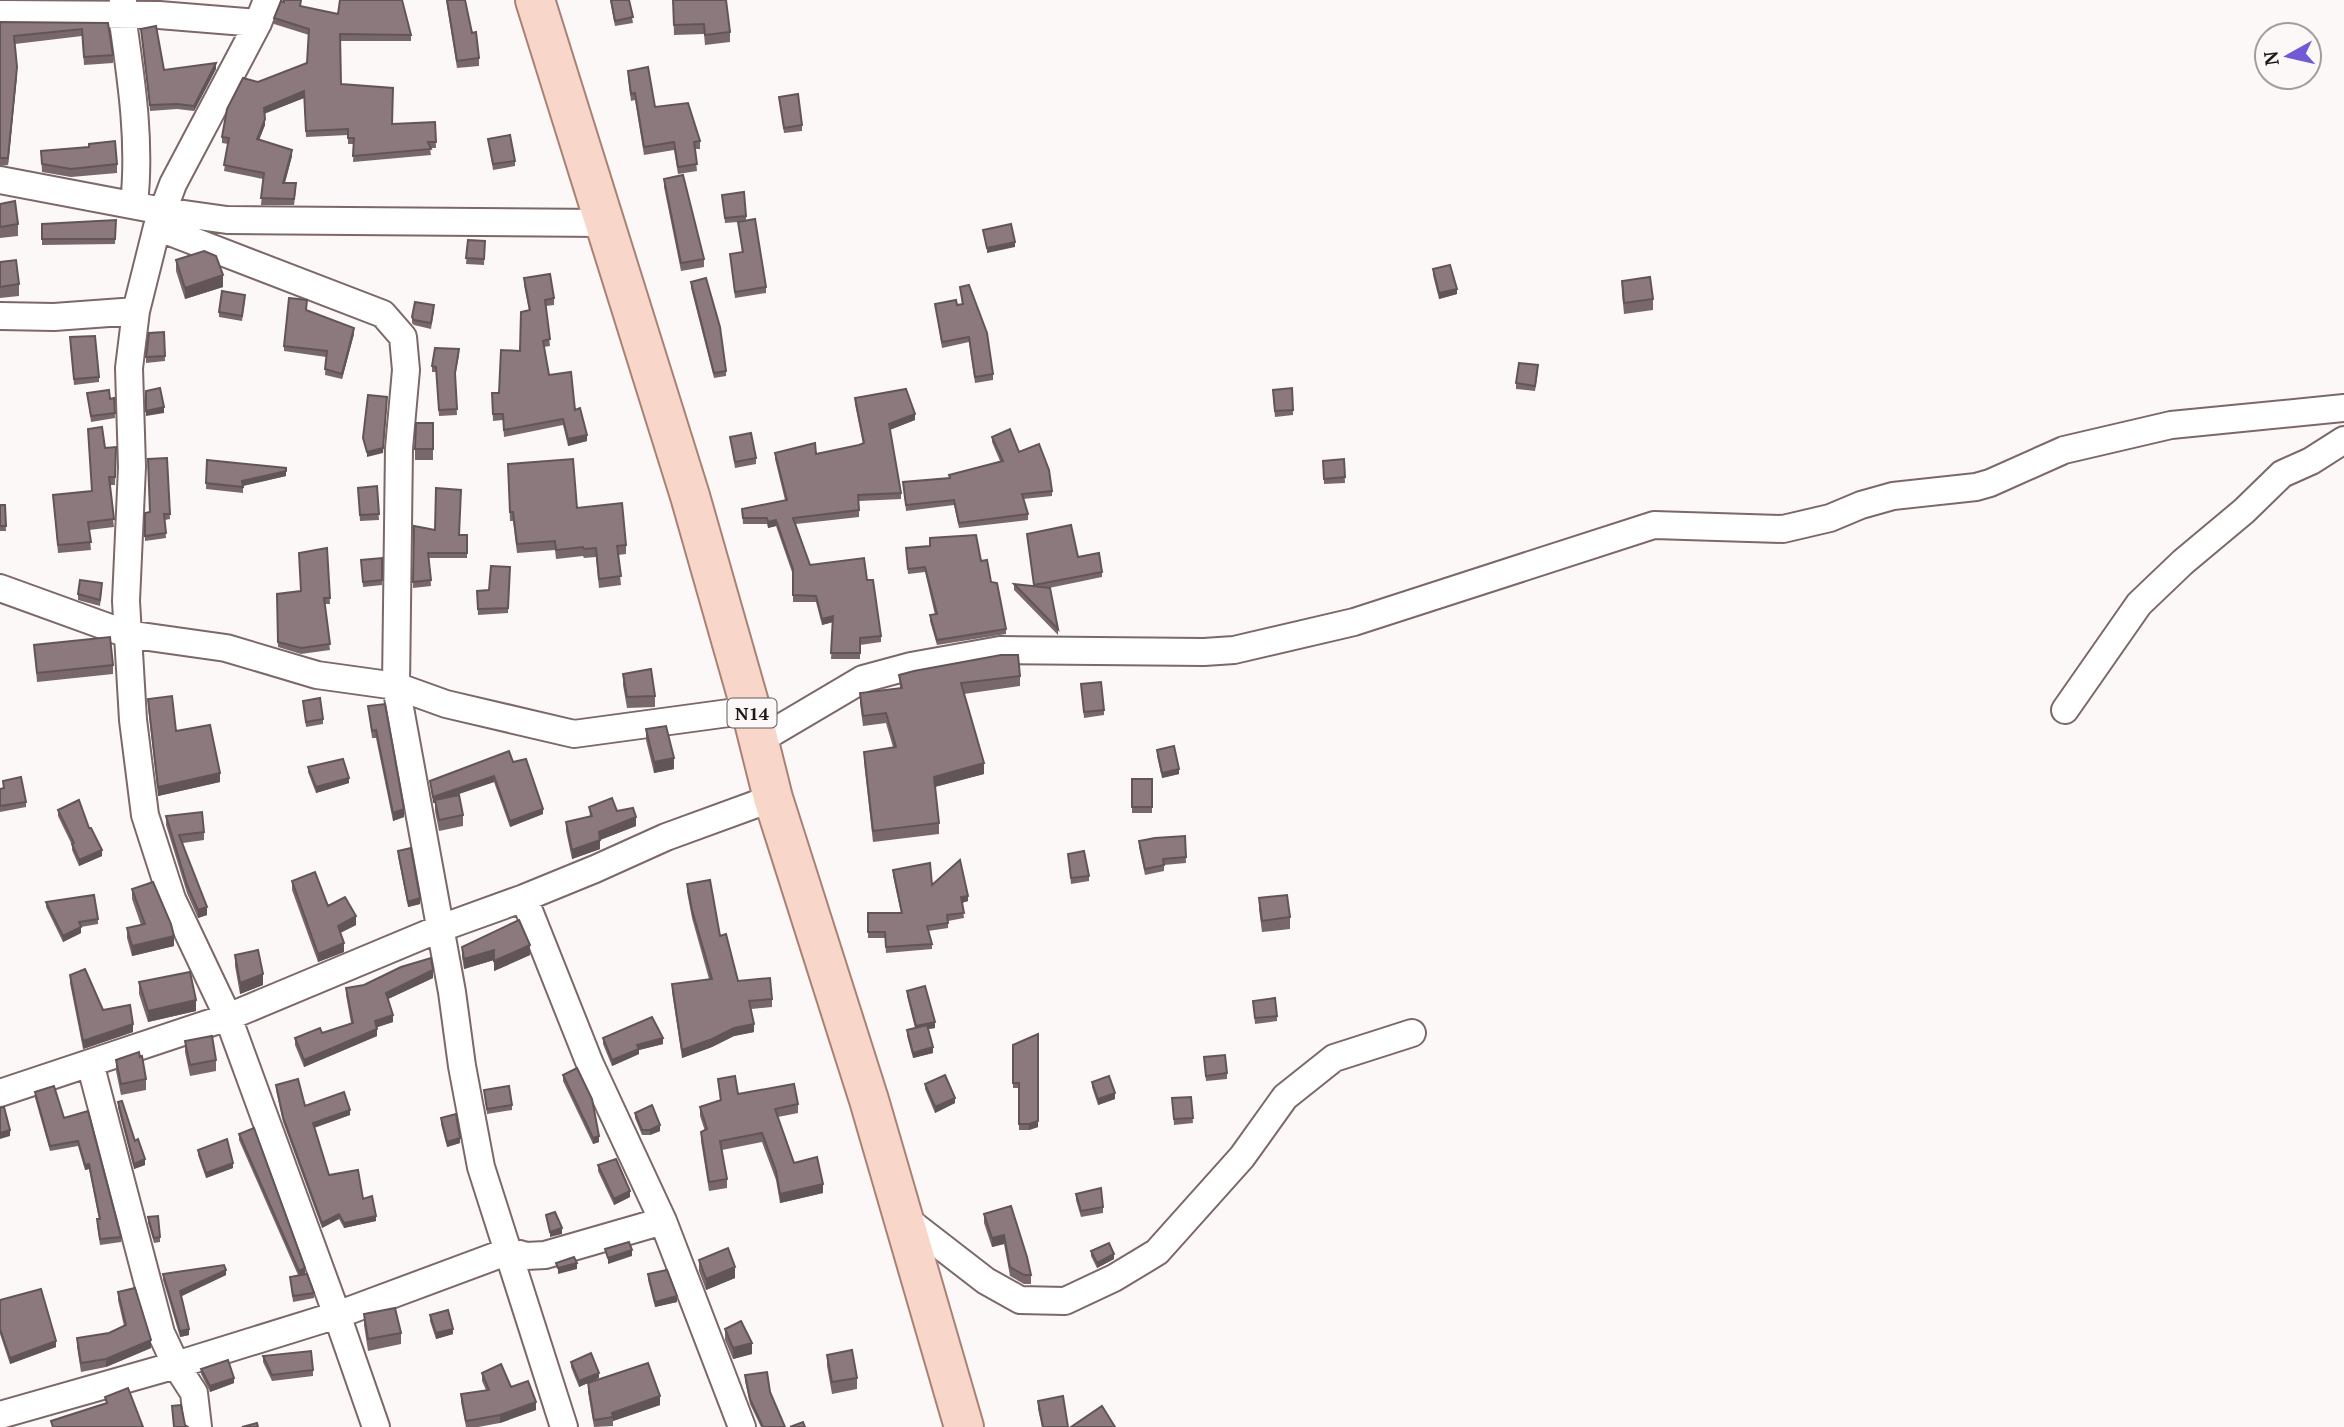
<svg xmlns="http://www.w3.org/2000/svg" width="2344" height="1427" font-family="'PT Serif',serif">
	<style>
		.lines { fill: none; stroke-linecap: round; stroke-linejoin: round }
		.minor-casing { stroke: #7b6867; stroke-width: 30 }
		.primary-casing { stroke: #a98174; stroke-width: 42 }
		.minor { stroke: #fff; stroke-width: 26 }
		.primary { stroke: #f8d6ca; stroke-width: 38 }
		.wall { fill: #78686c }
		.shaded-wall { fill: #625558 }
		.building { fill: #8c797d; stroke: #625558; stroke-width: 2 }
		.labels { text-anchor: middle; dominant-baseline: central; stroke-width: 7; stroke-linejoin: round; paint-order: stroke }
		.shield { fill: #fcf8f7; stroke: #615a5a; stroke-width: 2 }
		.shield-label { font-size: 18px; font-weight: bold; fill: #1e1616 }
	</style>
	<rect width="100%" height="100%" fill="#fcf8f7"/>
	<g class="lines">
		<defs>
			<path id="minor" d="M123,0L122,15C131,78 141,141 134,204
				M267,0L258,23L173,184L157,227L136,311L129,368L132,467L126,601L133,720L145,815L172,899L228,1017L337,1315L376,1427
				M0,14L159,15L258,23
				M0,180L163,211L227,220L604,223
				M157,227L383,314L403,337L406,370L399,448L396,686L452,992L462,1066L481,1167L564,1427
				M0,316L54,317L136,311
				M0,588L127,634L226,648L317,675L396,686L446,704L574,734L751,710
				M2065,710L2139,604L2183,562L2244,511L2282,474L2311,461L2344,440
				M758,741L863,679L911,666L1000,650L1204,652L1234,650L1354,622L1654,525L1783,529L1830,518L1861,505L1893,496L1976,487L1990,483L2064,450L2171,425L2344,408
				M524,898L590,1064L663,1221L742,1427
				M90,1063L161,1333L176,1365L194,1393L198,1427
				M0,1093L228,1017L441,928L524,898L595,869L666,837L773,798
				M902,1216L986,1281L1020,1300L1065,1301L1114,1278L1157,1252L1242,1157L1285,1097L1334,1058L1412,1033
				M0,1415L176,1365L337,1315L509,1251L526,1256L545,1255L663,1221"/>
			<path id="primary" d="M535,0L690,496L751,710L773,798L869,1100L964,1427"/>
		</defs>
		<use href="#minor" class="minor-casing"/>
		<use href="#primary" class="primary-casing"/>
		<use href="#minor" class="minor"/>
		<use href="#primary" class="primary"/>
	</g>
	<path class="wall" d="M446,0H465L472,33L479,58V66L457,68Z
		M610,0H629L633,23L615,26Z
		M673,0L730,32V42L705,45L704,34L674,35Z
		M284,2L411,35V41H340L341,84L392,124L435,122L436,148H430L431,155L353,162L354,144H348V135L306,137L304,98L265,113V125L259,140L292,156L285,183L296,189L294,205H261L263,179L224,171L228,144L222,143V137L258,82L307,63L309,35L274,24V18Z
		M0,22L108,23L113,55V63L84,65L82,36L15,44L17,75L8,165L0,166Z
		M141,29L164,70L216,69L194,111L177,109L150,111Z
		M628,71L655,107L700,141V149H695L697,171L678,174L674,150L644,155L635,100L631,101L628,78Z
		M779,97L802,125V131L784,133Z
		M488,139L515,161V166L493,170Z
		M41,151L117,164V173L71,177L42,172Z
		M664,179L704,259V267L681,271L664,187Z
		M722,195L746,216V221L766,287V293L735,298L730,254L742,252L738,222L725,223Z
		M0,204L18,224V236L0,238Z
		M116,220L115,244L42,245V224Z
		M468,240L485,241L484,265L466,264Z
		M176,260L223,287L185,299L176,271Z
		M0,262L19,284V296L0,298Z
		M1433,269L1457,294L1439,299L1433,275Z
		M524,278L554,298V305L546,306L550,346L544,347L549,375L575,410L587,441L568,446L563,425L504,437L503,420L493,421L492,393H499L520,351L529,311L524,285Z
		M1622,281L1653,299V310L1624,314L1622,292Z
		M691,282L726,371V376L714,378L691,288Z
		M960,287L993,374V380L975,383L969,342L942,348L935,304L957,305L962,304Z
		M245,300L242,321L219,317V312Z
		M307,310L354,334L342,379L325,375L326,357L284,351V346Z
		M434,311L431,329L414,325L412,323V317Z
		M164,332L165,361L146,363V357Z
		M70,343L99,377V382L74,385Z
		M459,355L455,377L457,415L439,416L436,372H432V366Z
		M1538,371L1535,391L1516,389V383Z
		M87,393L110,399L114,398L115,418L91,422Z
		M1273,396L1293,410V415L1275,417Z
		M855,398L915,420L890,430L901,493V499L859,501V517L796,524L810,565L867,580L881,636V642L860,645V659H831L833,622L822,625L816,602H793V575L776,526L768,528L767,524H743L742,509L785,500L775,459V453L816,454L859,445L863,444L855,404Z
		M433,423V460H415V449Z
		M730,437L756,458V464L735,468Z
		M992,437L1019,452L1052,491V496L1023,499L1028,514V520L959,528L954,505L906,511L903,482L949,478V475L1000,461L992,442Z
		M116,447L115,485H109L114,527L89,530L91,550L58,553L53,495L91,491L105,448Z
		M167,458L170,519L165,520L166,538L145,541V513L150,512Z
		M1344,459L1345,483L1324,484L1323,461Z
		M207,460L286,476L243,486V493L206,489Z
		M508,464L577,508L626,545V554L618,555L621,585L599,588L596,557L584,558L583,556L556,559L555,550L517,553L513,521H510Z
		M377,486L379,520L360,521L358,488Z
		M0,505H5L6,531H0Z
		M414,526L459,535H467V558H429L431,586L413,588Z
		M1027,534L1078,557L1102,572V577L1049,588L1058,629V635L1014,590V584L1034,586Z
		M327,548L330,604H324L330,650L301,654L278,647L277,594L301,592Z
		M906,548L981,561L991,582L1006,629V634L937,645L930,621V615H935L925,572L908,574Z
		M382,558V585L363,587L361,560Z
		M510,567L508,613L478,615L477,591L489,590Z
		M102,588L100,606L78,600V594Z
		M34,645L113,665V674L37,682Z
		M623,674L655,696V707L627,708L623,685Z
		M899,675L1020,676V686L964,694L984,774L935,787L939,823V834L873,842L864,762V752L893,747L886,723L863,726L860,703V693L900,688Z
		M1081,684L1104,710V715L1084,718Z
		M148,699L220,782L158,796L148,707Z
		M303,701L323,719V724L306,727Z
		M368,706L404,817L393,821L376,738H372Z
		M646,729L674,769L654,773L646,740Z
		M1157,750L1179,774L1162,778L1157,756Z
		M513,762L543,814L510,827L494,782L452,796L463,815V826L439,831L435,811V803H433L430,781Z
		M308,767L349,783L316,793L308,772Z
		M1132,779H1152V813H1132Z
		M3,781L26,802V807L0,812V789H3Z
		M589,807L617,811L636,826L600,840V849L572,859L566,831V822L590,817Z
		M58,810L102,856L79,866L72,850V845L58,816Z
		M166,816L204,832V840L183,843L207,915L198,918L187,893L166,825Z
		M1185,836L1186,863L1164,865V871L1145,875L1139,847V841Z
		M398,851L420,904L408,907L398,856Z
		M1068,854L1089,876V881L1071,884Z
		M893,870L968,901L962,903L964,918L948,921V928L928,931L932,944V949L886,953L885,938H868V913H901L893,876Z
		M292,881L356,925L340,933L344,952L318,962L292,890Z
		M687,884L720,936L738,981L772,999V1007L751,1009L754,1032L734,1036L712,1047L682,1058L672,992V984L709,979L692,918L687,892Z
		M132,889L174,946L132,956L127,938V928L141,925L132,899Z
		M1259,898L1290,917V929L1262,932L1259,909Z
		M46,902L98,919V924L81,927V933L63,942L46,907Z
		M462,947L530,955L494,971V960L464,969L462,957Z
		M235,955L263,985L240,994L235,966Z
		M70,975L103,1010L133,1032L83,1049L70,983Z
		M433,978L388,999L393,1022L377,1027V1036L304,1067L295,1045V1038L322,1033L351,1023L346,995V988Z
		M139,982L196,1011L148,1022L139,994Z
		M907,991L935,1028L928,1029L933,1053L913,1058L907,1036V1030L915,1028L907,996Z
		M1253,1001L1277,1016V1021L1255,1024Z
		M1038,1034V1127L1029,1130H1019V1088H1013V1045Z
		M603,1038L663,1044L639,1050V1054L612,1066L603,1044Z
		M185,1041L216,1060V1071L190,1076L185,1052Z
		M1204,1057L1227,1073V1079L1206,1081Z
		M116,1060L146,1079V1090L121,1095L116,1071Z
		M563,1075L599,1142L593,1144L563,1081Z
		M718,1079L738,1094L798,1104V1113L778,1117L794,1163L823,1193L780,1203L776,1180L762,1142L722,1150L727,1179V1188L709,1191L701,1141V1132L705,1131L700,1116V1107L720,1100Z
		M1092,1082L1115,1099L1098,1105L1092,1087Z
		M925,1084L955,1103L935,1113L925,1089Z
		M276,1085L305,1106L350,1115L314,1128L329,1175L363,1199L376,1221L344,1228L339,1219L322,1228L283,1122L276,1090Z
		M484,1090L512,1105V1110L487,1114Z
		M35,1092L64,1118L88,1111L121,1237V1242L100,1245L97,1225V1219H99L89,1169L85,1170L78,1146L50,1151L35,1098Z
		M1191,1097L1193,1123L1174,1125L1172,1098Z
		M118,1102L145,1165L134,1169L118,1108Z
		M635,1113L660,1131L650,1135H642L635,1118Z
		M441,1118L460,1143L447,1147L441,1124Z
		M239,1134L314,1293V1298L293,1302L290,1277L298,1275L239,1140Z
		M198,1150L233,1168L206,1178L198,1155Z
		M598,1165L630,1197L614,1205L598,1171Z
		M1076,1194L1103,1207V1213L1081,1217L1076,1200Z
		M1011,1206L1031,1275V1284H1024L1010,1276L1004,1244L992,1247L984,1223V1214Z
		M148,1217L160,1237V1242L154,1243L148,1223Z
		M1091,1251L1114,1259L1097,1268L1091,1256Z
		M699,1260L735,1278L706,1290L699,1271Z
		M163,1274L226,1275L181,1296L189,1335L180,1337L163,1280Z
		M648,1274L677,1302L655,1307L648,1280Z
		M118,1292L151,1348L106,1367L81,1372L77,1347V1338L109,1333L124,1326L118,1300Z
		M0,1300L56,1347L10,1364L0,1334Z
		M364,1314L401,1333V1344L368,1351L364,1325Z
		M430,1315L453,1334L436,1339L430,1321Z
		M725,1329L752,1354L733,1359L725,1340Z
		M827,1355L857,1378V1389L832,1394L827,1366Z
		M263,1356L313,1370V1376L272,1381L263,1362Z
		M571,1362L599,1378L579,1387L571,1367Z
		M201,1369L234,1383L210,1392L201,1374Z
		M482,1373L511,1387L536,1410L500,1423L478,1427H466L461,1402V1394L486,1390L482,1381Z
		M745,1375L770,1392L785,1427H761L750,1404L745,1381Z
		M588,1383L660,1405L613,1421V1426L594,1427L588,1392Z
		M1038,1401L1068,1427H1042L1038,1409Z"/>
	<path class="shaded-wall" d="M216,63V69L194,111V106Z
		M17,67V75L8,165V158Z
		M304,91V98L264,114V108Z
		M265,119V125L257,145V139Z
		M292,150V156L283,189V183Z
		M1015,242V247L987,253V248Z
		M223,275V287L185,299V288Z
		M1457,289V294L1439,299V293Z
		M354,328V334L342,379V374Z
		M387,403L383,453L367,457V452Z
		M164,407V413L146,416V411Z
		M915,414V420L889,430V424Z
		M587,435V441L568,446V439Z
		M286,471V476L242,486V481Z
		M776,520V526L768,528V522Z
		M833,616V622L822,625V619Z
		M674,758V769L654,773V762Z
		M984,763V774L934,787V777Z
		M1179,769V774L1162,778V773Z
		M220,773V782L158,796V787Z
		M494,776V782L433,803V797Z
		M349,778V783L316,793V787Z
		M404,809V817L393,821V813Z
		M543,809V814L510,827V821Z
		M636,817V826L600,840V849L572,859V850L599,832Z
		M102,850V856L79,866V860Z
		M968,896V901L961,903V897Z
		M420,898V904L408,907V902Z
		M207,907V915L198,918V910Z
		M356,916V925L338,934V926Z
		M81,927V933L63,942V936Z
		M174,936V946L132,956V946Z
		M344,943V952L318,962V954Z
		M530,945V955L494,971V961Z
		M494,950V960L464,969V959Z
		M433,970V978L386,1000V993Z
		M263,974V985L240,994V983Z
		M196,1000V1011L148,1022V1011Z
		M393,1015V1022L375,1028V1021Z
		M935,1022V1028L916,1031V1026Z
		M133,1024V1032L83,1049V1041Z
		M754,1024V1032L734,1036L712,1047L682,1058V1050L734,1028Z
		M377,1029V1036L304,1067V1060Z
		M663,1038V1044L639,1050V1054L612,1066V1060L637,1045Z
		M933,1047V1053L913,1058V1053Z
		M1115,1093V1099L1098,1105V1099Z
		M955,1098V1103L935,1113V1107Z
		M350,1110V1115L313,1128V1123Z
		M1038,1121V1127L1029,1130V1124Z
		M660,1125V1131L650,1135V1130Z
		M10,1130V1136L0,1139V1133Z
		M599,1136V1142L593,1144V1138Z
		M460,1138V1143L447,1147V1142Z
		M145,1159V1165L134,1169V1164Z
		M233,1163V1168L206,1178V1173Z
		M89,1164V1169L85,1170V1165Z
		M823,1184V1193L780,1203V1194Z
		M630,1191V1197L614,1205V1199Z
		M339,1214V1219L322,1228V1223Z
		M376,1216V1221L344,1228V1223Z
		M562,1228V1234L550,1237V1232Z
		M1004,1235V1244L992,1247V1238Z
		M632,1250V1256L608,1264V1258Z
		M1114,1254V1259L1097,1268V1263Z
		M577,1263V1269L558,1274V1268Z
		M735,1267V1278L706,1290V1279Z
		M305,1268V1274L299,1276V1271Z
		M226,1270V1275L180,1297V1291Z
		M677,1296V1302L655,1307V1302Z
		M189,1329V1335L180,1337V1331Z
		M453,1329V1334L436,1339V1333Z
		M151,1340V1348L106,1367V1359Z
		M56,1341V1347L10,1364V1358Z
		M752,1343V1354L733,1359V1348Z
		M599,1373V1378L579,1387V1381Z
		M234,1378V1383L210,1392V1386Z
		M660,1396V1405L613,1421L612,1413Z
		M536,1402V1410L500,1423V1415Z"/>
	<path class="building" d="M284,0H301L300,6L338,14L340,0H402L411,35L340,34L341,84L393,88L392,124L435,122L436,142H428L431,149L353,156L354,138H348V129L306,131L304,91L264,108L265,119L257,139L292,150L283,183H296L294,199L261,198L264,173L224,165L229,138L222,137L227,109L243,78L258,82L307,63L309,29L274,18L281,1L284,2Z
		M447,0H465L472,33L476,32L479,58L457,61Z
		M611,0H629L633,17L615,21Z
		M673,0H726L730,32L705,35L704,24L674,25Z
		M0,22L108,23L113,55L84,57L82,29L14,36L17,67L8,158H0Z
		M156,26L164,70L216,63L194,106L177,104L150,105L141,29Z
		M648,67L655,107L688,103L700,141L694,142L697,164L678,167L674,142L644,147L635,93L631,94L628,71Z
		M798,94L802,125L784,128L779,97Z
		M510,135L515,161L493,164L488,139Z
		M115,141L117,164L71,169L42,164L41,151L89,147V144Z
		M683,175L704,259L681,263L664,179Z
		M744,192L746,216L725,218L722,195Z
		M15,201L18,224L0,227V204Z
		M755,219L766,287L735,292L730,254L743,252L738,222Z
		M116,220L115,239H42V224Z
		M1011,224L1015,242L987,248L983,230Z
		M468,240L485,241L484,259L466,258Z
		M204,251L216,256L223,275L185,288L176,260Z
		M16,260L19,284L0,287V262Z
		M1450,265L1457,289L1439,293L1433,269Z
		M550,274L554,298L545,300L550,339L543,341L549,375L571,372L575,410L580,408L587,435L568,439L563,419L504,430L503,414H493L492,393H499L501,350L520,351L521,312L530,310L524,278Z
		M1650,277L1653,299L1624,303L1622,281Z
		M706,278L720,327L726,371L714,373L691,282Z
		M969,285L987,333L993,374L975,377L969,337L942,342L935,304L956,300L957,305L963,304L960,287Z
		M222,291L245,295L242,316L219,312Z
		M289,298L307,300L306,310L354,328L342,374L325,369L327,351L284,346Z
		M415,302L434,305L431,323L414,320L412,317Z
		M164,332L165,356L146,357L149,333Z
		M95,336L99,377L74,379L70,337Z
		M435,348L459,349L455,373L457,409L439,410L436,367L432,366Z
		M1519,363L1538,365L1535,386L1516,383Z
		M160,388L164,407L146,411V391Z
		M1292,388L1293,410L1275,411L1273,390Z
		M906,389L915,414L889,424L901,493L858,495L859,510L793,518L810,565L864,558L867,580H873L881,636L860,638V653H831L833,616L822,619L816,596L793,595V569L776,520L768,522L767,518H743L742,509L787,500L775,453L815,443L816,454L859,445L864,443L855,398Z
		M109,390L110,399L114,398L115,413L91,416L87,393Z
		M368,395L387,397L383,448L367,452L363,438Z
		M416,423H433V449H415Z
		M102,427L105,448L116,447L115,477H109L114,519L88,522L91,542L58,545L53,495L92,491L88,429Z
		M1010,429L1019,452L1039,444L1049,470L1052,491L1022,494L1028,514L959,523L954,500L906,505L903,482L950,478L949,475L1003,461L992,437Z
		M751,433L756,458L735,462L730,437Z
		M167,458L170,514H164L166,533L145,536V513L150,512L148,459Z
		M573,459L577,508L622,503L626,545L617,546L621,576L599,579L596,548L584,549L583,547L556,550L555,541L517,544L513,512H510L508,464Z
		M1344,459L1345,477L1324,479L1323,461Z
		M207,460L286,468V471L242,481L243,487L206,483Z
		M377,486L379,514L360,515L358,488Z
		M436,488L461,490L459,535H467V553H428L431,580L413,582L414,526L435,530Z
		M0,505H5L6,526H0Z
		M1071,525L1078,557L1099,553L1102,572L1034,585L1027,534Z
		M976,535L981,561L987,560L991,582L997,583L1006,629L937,640L930,615L937,614L925,567L908,569L906,548L930,546V538Z
		M327,548L330,598H324L330,644L301,648L278,642L277,594L301,591L299,553Z
		M382,558V580L363,582L361,560Z
		M491,566L510,567L508,608L478,609L477,591L489,590Z
		M80,580L102,583L100,600L78,594Z
		M1014,584L1050,588L1058,629Z
		M110,637L113,665L37,673L34,645Z
		M1001,655H1018L1020,676L961,683L984,763L934,777L939,823L873,831L864,752L896,747L886,713L863,716L860,693L902,688L899,675L914,671Z
		M651,669L655,696L627,697L623,674Z
		M1101,682L1104,710L1084,712L1081,684Z
		M172,696L176,731L210,725L220,773L158,787L148,699Z
		M320,698L323,719L306,722L303,701Z
		M385,704L404,809L393,813L376,730L372,731L368,706Z
		M666,726L674,758L654,762L646,729Z
		M1174,746L1179,769L1162,773L1157,750Z
		M509,751L513,762L526,759L543,809L510,821L494,776L433,797L430,781Z
		M343,759L349,778L316,787L308,767Z
		M21,777L26,802L0,806V789L4,788L3,781Z
		M1132,779H1152V807H1132Z
		M459,795L463,815L439,820L435,800Z
		M612,798L617,811L633,808L636,817L599,832L600,840L572,850L566,822L592,816L589,807Z
		M79,800L89,828H91L102,850L79,860L72,844L74,843L58,810Z
		M202,812L204,832L179,835L207,907L198,910L187,885L166,816Z
		M1185,836L1186,857L1163,859L1164,865L1145,869L1139,841L1155,838Z
		M411,848L420,898L408,902L398,851Z
		M1084,851L1089,876L1071,878L1068,854Z
		M960,860L968,896L961,897L964,913L947,915L948,923L927,926L932,944L886,947L885,932H868V913H902L893,870L930,863L932,885Z
		M315,872L328,906L345,897L356,916L338,926L344,943L318,954L292,881Z
		M710,880L720,936L726,934L738,981L770,978L772,999L749,1001L754,1024L734,1028L712,1039L682,1050L672,984L712,979L692,910L687,884Z
		M153,882L171,924L174,936L132,946L127,928L145,924L132,889Z
		M94,895L98,919L79,922L81,927L63,936L46,902Z
		M1287,895L1290,917L1262,921L1259,898Z
		M519,920L530,945L494,961V950L464,959L462,947Z
		M258,950L263,974L240,983L235,955Z
		M431,958L433,970L386,993L393,1015L375,1021L377,1029L304,1060L295,1038L320,1028L322,1033L353,1023L346,988L364,985L401,967Z
		M85,969L103,1010L130,1005L133,1024L83,1041L70,975Z
		M190,972L196,1000L148,1011L139,982Z
		M925,986L935,1022L916,1026L907,991Z
		M1275,998L1277,1016L1255,1018L1253,1001Z
		M652,1017L663,1038L637,1045L639,1049L612,1060L603,1038Z
		M927,1025L933,1047L913,1053L907,1030Z
		M1038,1034V1121L1029,1124H1019V1083H1013V1045Z
		M212,1036L216,1060L190,1065L185,1041Z
		M139,1052L140,1057L142,1056L146,1079L121,1084L116,1060Z
		M1225,1055L1227,1073L1206,1076L1204,1057Z
		M577,1068L592,1099L599,1136L593,1138L563,1075Z
		M945,1075L955,1098L935,1107L925,1084Z
		M735,1076L738,1094L794,1084L798,1104L775,1109L794,1163L817,1157L823,1184L780,1194L776,1171L762,1133L720,1141L727,1179L709,1182L701,1132L707,1129L700,1107L721,1100L718,1079Z
		M1109,1076L1115,1093L1098,1099L1092,1082Z
		M298,1079L305,1106L344,1092L350,1110L313,1123L329,1175L358,1170L363,1199L372,1196L376,1216L344,1223L339,1214L322,1223L283,1117L276,1085Z
		M54,1086L64,1118L88,1111L121,1237L100,1239L97,1219H100L89,1164L85,1165L78,1141L50,1146L35,1092Z
		M509,1086L512,1105L487,1109L484,1090Z
		M1191,1097L1193,1118L1174,1119L1172,1098Z
		M122,1101L135,1141L138,1139L145,1159L134,1164L118,1102Z
		M652,1105L660,1125L650,1130H642L635,1113Z
		M4,1107L10,1130L0,1133V1108Z
		M456,1114L460,1138L447,1142L441,1118Z
		M254,1128L305,1268L299,1271L239,1134Z
		M227,1139L233,1163L206,1173L198,1150Z
		M616,1159L630,1191L614,1199L598,1165Z
		M1101,1188L1103,1207L1081,1211L1076,1194Z
		M1011,1206L1027,1257L1031,1275H1024L1010,1267L1004,1235L992,1238L984,1214Z
		M555,1212L562,1228L550,1232L546,1215Z
		M158,1216L160,1237L154,1238L148,1217Z
		M629,1242L632,1250L608,1258L605,1249Z
		M1109,1243L1114,1254L1097,1263L1091,1251Z
		M728,1248L735,1267L706,1279L699,1260Z
		M574,1257L577,1263L558,1268L556,1263Z
		M224,1265L226,1270L180,1291L189,1329L180,1331L163,1274Z
		M667,1270L677,1296L655,1302L648,1274Z
		M307,1274L314,1293L293,1296L290,1277Z
		M135,1288L151,1340L106,1359L81,1363L77,1338L109,1333L126,1325L118,1292Z
		M41,1289L56,1341L10,1358L0,1329V1300Z
		M395,1308L401,1333L368,1339L364,1314Z
		M448,1310L453,1329L436,1333L430,1315Z
		M741,1321L752,1343L733,1348L725,1329Z
		M852,1350L857,1378L832,1382L827,1355Z
		M311,1351L313,1370L272,1375L263,1356Z
		M591,1353L599,1373L579,1381L571,1362Z
		M228,1360L234,1378L210,1386L201,1369Z
		M648,1363L660,1396L612,1413L613,1417L594,1420L588,1383Z
		M501,1364L511,1387L528,1381L536,1402L500,1415L466,1421L461,1394L489,1390L482,1373Z
		M767,1372L770,1392L785,1427H763L750,1399L745,1375Z
		M128,1388L143,1427H53L51,1421L107,1403L105,1397Z
		M1063,1396L1068,1427H1043L1038,1401Z
		M181,1405L185,1425L188,1427H174L172,1406Z
		M1102,1406L1115,1427H1071Z
		M803,1422L805,1427H790Z
		M257,1423L258,1427H242Z"/>
	<g class="labels">
		<rect class="shield" x="727.5" y="698.5" width="49" height="29" rx="5"/>
		<g class="shield-label">
			<text x="752" y="713">N14</text>
		</g>
	</g>
	<g transform="translate(2288 56) rotate(262)"><circle r="33" fill="#fcf8f7" stroke="#a39e9d" stroke-width="2"/>
	<path d="M0-5L12 26L0 18L-12 26Z" fill="#6f5bd5"/>
	<text y="-10" font-size="19" font-weight="bold" text-anchor="middle" fill="#1e1616">N</text>
	</g>
</svg>
